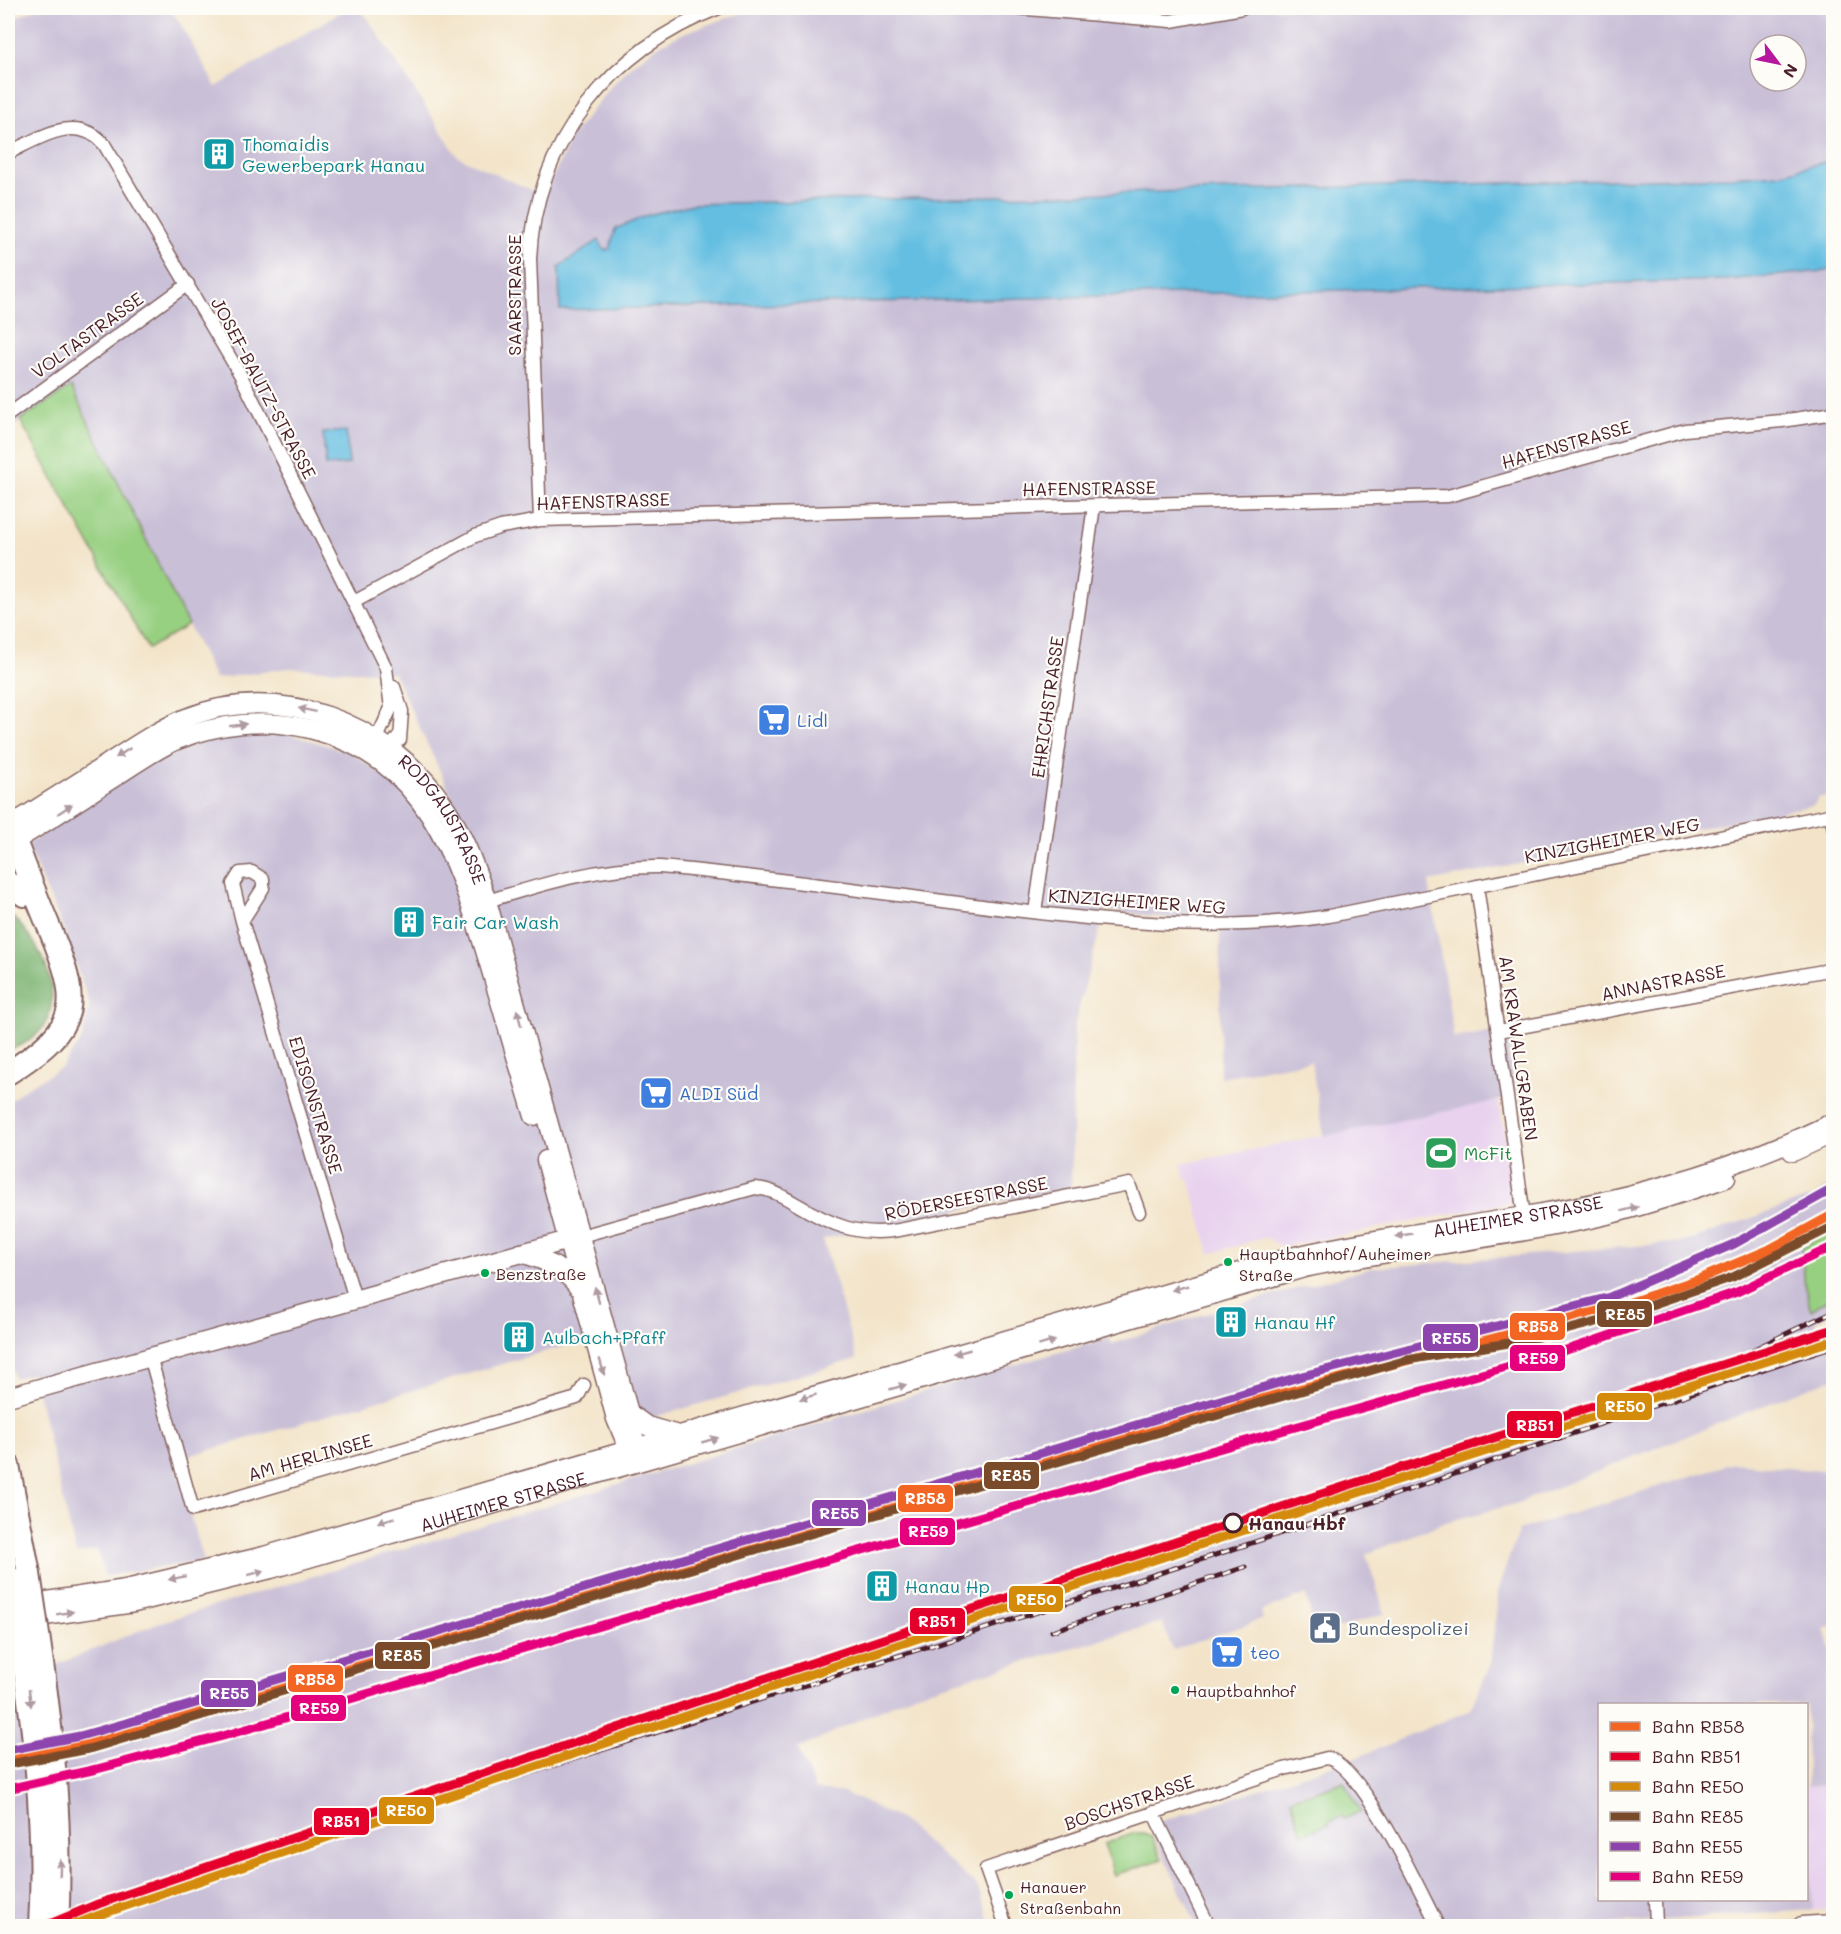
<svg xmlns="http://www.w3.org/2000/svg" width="1841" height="1934" font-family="Mali,sans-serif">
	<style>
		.built { fill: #e8d2ee }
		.industrial { fill: #c9bfd7; fill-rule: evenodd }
		.green { fill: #98d082; stroke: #717856; stroke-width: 1.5 }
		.forest { fill: #7ab270; stroke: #62684e; stroke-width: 1.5 }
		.water { fill: #64bee1; stroke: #576e86; stroke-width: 1.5 }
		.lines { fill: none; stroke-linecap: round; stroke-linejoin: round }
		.street-casing { stroke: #856462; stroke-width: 15 }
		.secondary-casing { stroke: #856462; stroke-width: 21 }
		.primary-casing { stroke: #856462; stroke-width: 22 }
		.highway-casing { stroke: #856462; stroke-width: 26 }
		.street { stroke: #fff; stroke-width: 12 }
		.secondary { stroke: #fff; stroke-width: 18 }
		.primary { stroke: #fff; stroke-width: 20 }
		.highway { stroke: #fff; stroke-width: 22 }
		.rail-casing { stroke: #4a1f2b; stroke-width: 5 }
		.rail { stroke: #fdfcf7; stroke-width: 3; stroke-dasharray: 9; stroke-linecap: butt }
		.highway-bridge-casing { stroke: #856462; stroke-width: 26; stroke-linecap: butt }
		.highway-bridge { stroke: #fff; stroke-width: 22 }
		.rail-1-casing { stroke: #fdfcf7; stroke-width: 14 }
		.rail-2-casing { stroke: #fdfcf7; stroke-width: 14 }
		.rail-3-casing { stroke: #fdfcf7; stroke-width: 14 }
		.rail-4-casing { stroke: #fdfcf7; stroke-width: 14 }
		.rail-5-casing { stroke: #fdfcf7; stroke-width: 14 }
		.rail-6-casing { stroke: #fdfcf7; stroke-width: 14 }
		.rail-1 { stroke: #f26522; stroke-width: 9 }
		.rail-2 { stroke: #e4002b; stroke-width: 9 }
		.rail-3 { stroke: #d48b09; stroke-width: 9 }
		.rail-4 { stroke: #7a4b2a; stroke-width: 9 }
		.rail-5 { stroke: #8e44ad; stroke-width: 9 }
		.rail-6 { stroke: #e5007d; stroke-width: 9 }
		.oneway { fill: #ae9aa0 }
		.bus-dot { fill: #00a651; stroke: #fdfcf7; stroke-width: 2 }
		.stop-dot { fill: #fdfcf7; stroke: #4a1f2b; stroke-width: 3 }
		.labels { text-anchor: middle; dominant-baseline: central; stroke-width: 4.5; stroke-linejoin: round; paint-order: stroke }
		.bus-label { font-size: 16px; fill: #4a1f2b; stroke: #fdfcf7; text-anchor: start }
		.culture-label { font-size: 18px; fill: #0d838f; stroke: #fdfcf7; text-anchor: start }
		.street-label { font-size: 18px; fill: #4a1f2b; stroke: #fdfcf7 }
		.shop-label { font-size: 18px; fill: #366cbe; stroke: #fdfcf7; text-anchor: start }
		.leisure-label { font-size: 18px; fill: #27864d; stroke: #fdfcf7; text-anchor: start }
		.stop-label { font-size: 18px; font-weight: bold; fill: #4a1f2b; stroke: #fdfcf7; text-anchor: start }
		.service-label { font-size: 18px; fill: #4e5e75; stroke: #fdfcf7; text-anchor: start }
		.line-badge { stroke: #fdfcf7; stroke-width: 2 }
		.badge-label { font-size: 16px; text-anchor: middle; font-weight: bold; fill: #fff }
	</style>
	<rect width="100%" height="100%" fill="#fdfcf7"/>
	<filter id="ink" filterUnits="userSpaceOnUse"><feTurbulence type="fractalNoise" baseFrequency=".0167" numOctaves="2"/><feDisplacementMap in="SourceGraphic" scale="12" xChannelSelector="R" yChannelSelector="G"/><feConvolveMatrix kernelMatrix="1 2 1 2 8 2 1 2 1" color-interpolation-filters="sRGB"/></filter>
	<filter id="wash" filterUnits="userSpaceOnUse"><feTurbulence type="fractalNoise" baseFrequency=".008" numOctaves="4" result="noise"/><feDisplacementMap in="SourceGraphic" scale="24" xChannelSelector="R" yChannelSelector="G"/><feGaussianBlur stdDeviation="1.35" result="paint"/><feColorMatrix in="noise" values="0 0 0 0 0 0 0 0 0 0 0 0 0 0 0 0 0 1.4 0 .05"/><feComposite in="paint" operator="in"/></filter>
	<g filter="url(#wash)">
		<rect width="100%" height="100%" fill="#f3e4c9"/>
		<path class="built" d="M1498,1100L1517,1201L1281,1247L1266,1237L1210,1254L1189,1179H1185L1181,1164Z
			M1831,1737H1833V1910H1813L1806,1786L1832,1785Z"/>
		<path class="industrial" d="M38,8H166L177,18L216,87L341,12L357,10L367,17L458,157L544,196L571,137L611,86L633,64L661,44L686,32L757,8L1833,9V160L1801,168L1778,174L1732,177L693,204L648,215L615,229L611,249L604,250L599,240L560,309L1726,280L1833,269V795L1818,798L1814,805L1429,882L1454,1038L1506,1029L1515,1097L1324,1136L1311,1061L1220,1077V919L1167,918L1105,910L1074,1026L1071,1187L823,1239L857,1359L647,1419L637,1406L614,1333L540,1353L175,1460L203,1561L105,1576L97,1550L76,1554L33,1373L14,1378L8,1344V1103L23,1090L61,1068L82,1039L90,1005L60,921L27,845L134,772L209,738L285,733L350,752L402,788L434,830L453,799L394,673L288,668L215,679L71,387L20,420L8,434V21ZM1760,45H1796V81H1760Z
			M8,567L15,603L8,683Z
			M1833,1182V1228L1802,1248L1805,1288L1811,1310L1833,1296V1312L1815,1321L1818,1327L1833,1321V1378L1515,1504L1446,1522L1366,1554L1385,1614L1316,1635L1306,1595L1261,1611L1263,1619L1173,1650L1162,1622L914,1694L798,1749L816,1790L845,1793L900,1819L977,1886L992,1926H8V1685L155,1624L986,1373L1109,1338L1112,1344L1202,1315L1371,1268L1684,1242L1814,1196Z
			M1733,1463L1833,1472V1626L1825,1629L1834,1660L1832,1785L1807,1786L1806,1704H1600V1900H1806L1807,1810L1813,1910L1578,1926H1494L1470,1916L1453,1918L1445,1926H1197L1149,1825L1361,1756L1470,1710L1490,1666L1499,1586L1519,1530Z"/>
		<path class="green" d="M71,387L188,625L148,649L20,420Z
			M1833,1228V1296L1811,1310L1805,1288L1802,1247Z
			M1344,1782L1361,1811L1344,1819L1342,1816L1329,1821V1824L1302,1834L1291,1799Z
			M1135,1833H1141L1152,1837L1162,1859L1114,1875L1104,1844Z"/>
		<path class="forest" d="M8,913C50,948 81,1029 8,1050Z"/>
		<path class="water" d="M1833,160V269L1825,271L1726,280L560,310L559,267L599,240L604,250L610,249L615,229L648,215L693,204L1732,177L1778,174Z
			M346,431L349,464L326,466L323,433Z"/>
	</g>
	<g filter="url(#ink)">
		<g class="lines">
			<defs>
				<path id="street" d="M1016,8L1171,21L1242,8
					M8,153C38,139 76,112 104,144L241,376L386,668L391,708L373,747
					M8,415L188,284
					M540,520L530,259C535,142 612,49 719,8
					M354,602L475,536L501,527L540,520L1448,496L1685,430L1782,421L1834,413
					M394,687L402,711L400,740
					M383,752L390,748L400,734
					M1831,814L1834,830
					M1477,886L1524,1216
					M481,903C540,885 598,866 660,867C770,877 880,893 989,907C1102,921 1215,934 1329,916L1834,814
					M1035,912L1094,506
					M242,921L233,884L240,873L252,872L263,879V888L242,921L355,1299
					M1499,1031L1834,969
					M581,1236L755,1188C772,1189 784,1197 798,1205C831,1225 860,1237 899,1230L1129,1184L1139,1212
					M150,1356L193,1510L577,1398L584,1385
					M1153,1812L1209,1926
					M1655,1900L1656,1926
					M1006,1926L986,1869L1284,1769L1327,1758C1362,1765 1421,1893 1438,1926"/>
				<g id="secondary">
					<path id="s1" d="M8,827C41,806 74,785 107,764C133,747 158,730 186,718C279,681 386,722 442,802C463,832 475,867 487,901L629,1413L635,1442L629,1457"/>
					<path d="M8,845C45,823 82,798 118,775C137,763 156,749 177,740C218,723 267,718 310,729C427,759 456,857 488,960C503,1012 518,1064 534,1116"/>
					<path d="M546,1160L616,1419L625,1440L636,1450"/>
					<path d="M521,1253C544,1260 563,1267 578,1287"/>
					<path d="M8,1397L579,1237"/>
					<path d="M629,1413L647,1426L678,1435"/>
					<path id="s2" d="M21,1605L126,1589L264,1556L1291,1257C1368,1239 1447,1229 1525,1216C1630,1199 1737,1169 1834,1122"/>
					<path id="s3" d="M24,1619L134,1603L271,1569L1304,1268C1400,1248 1498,1239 1594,1218C1639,1208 1683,1193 1726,1178"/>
					<path d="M1802,1926L1834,1924"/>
				</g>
				<path id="primary" d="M1793,1151L1834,1132"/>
				<path id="highway" d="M8,836L15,841C26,870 37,899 49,927C81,1004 82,1026 8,1073
					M8,883L24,895
					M8,1465L29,1574"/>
			</defs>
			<use href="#street" class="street-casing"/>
			<use href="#secondary" class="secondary-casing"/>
			<use href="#primary" class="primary-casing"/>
			<use href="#highway" class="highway-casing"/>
			<use href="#street" class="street"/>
			<use href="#secondary" class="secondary"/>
			<use href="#primary" class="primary"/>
			<use href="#highway" class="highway"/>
			<defs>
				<path id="rail" d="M1676,1379L1748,1352L1834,1311
					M1600,1411L1664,1393
					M1052,1631L1245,1567
					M328,1834L391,1820C663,1727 939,1645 1212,1556C1420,1488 1625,1413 1834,1346"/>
			</defs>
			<use href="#rail" class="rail-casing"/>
			<use href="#rail" class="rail"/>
			<defs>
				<path id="highway-bridge" d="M29,1574C47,1692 64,1807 57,1926
					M10,1578C30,1694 47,1809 40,1926"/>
			</defs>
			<use href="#highway-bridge" class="highway-bridge-casing"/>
			<use href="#highway-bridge" class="highway-bridge"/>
			<defs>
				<path id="rail-1" d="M8,1761L82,1746L179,1719L1264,1398L1628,1303L1699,1279L1768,1250L1834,1214"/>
				<path id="rail-2" d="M45,1926L98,1904C675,1708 1252,1513 1834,1329"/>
				<path id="rail-3" d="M71,1926L102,1914C677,1718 1254,1523 1834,1340"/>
				<path id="rail-4" d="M10,1764L89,1749L748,1552L1407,1360L1527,1340L1616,1317L1733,1277L1834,1226"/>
				<path id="rail-5" d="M8,1750L80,1736L176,1709L1302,1376L1610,1297L1734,1244L1829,1191"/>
				<path id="rail-6" d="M12,1788L97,1769L223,1736L750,1582L1573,1348L1737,1292L1834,1246"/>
			</defs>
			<use href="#rail-1" class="rail-1-casing"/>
			<use href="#rail-2" class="rail-2-casing"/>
			<use href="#rail-3" class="rail-3-casing"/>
			<use href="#rail-4" class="rail-4-casing"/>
			<use href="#rail-5" class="rail-5-casing"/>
			<use href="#rail-6" class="rail-6-casing"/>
			<use href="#rail-1" class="rail-1"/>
			<use href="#rail-2" class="rail-2"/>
			<use href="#rail-3" class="rail-3"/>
			<use href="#rail-4" class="rail-4"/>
			<use href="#rail-5" class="rail-5"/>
			<use href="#rail-6" class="rail-6"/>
		</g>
		<defs><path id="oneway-solid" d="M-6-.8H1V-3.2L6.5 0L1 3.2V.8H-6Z" transform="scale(1.5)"/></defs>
		<g class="oneway">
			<use href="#oneway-solid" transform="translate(307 710) rotate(-168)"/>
			<use href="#oneway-solid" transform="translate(238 725) rotate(-7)"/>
			<use href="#oneway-solid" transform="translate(123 753) rotate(147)"/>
			<use href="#oneway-solid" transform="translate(65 809) rotate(-33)"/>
			<use href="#oneway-solid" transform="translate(519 1018) rotate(-105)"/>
			<use href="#oneway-solid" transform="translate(1630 1209) rotate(-14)"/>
			<use href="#oneway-solid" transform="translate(1404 1235) rotate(171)"/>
			<use href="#oneway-solid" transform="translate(1180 1288) rotate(163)"/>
			<use href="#oneway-solid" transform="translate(597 1295) rotate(-105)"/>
			<use href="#oneway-solid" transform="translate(1047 1343) rotate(-17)"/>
			<use href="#oneway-solid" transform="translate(962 1352) rotate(164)"/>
			<use href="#oneway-solid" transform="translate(602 1367) rotate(74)"/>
			<use href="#oneway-solid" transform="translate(898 1387) rotate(-16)"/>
			<use href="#oneway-solid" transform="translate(808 1397) rotate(163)"/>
			<use href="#oneway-solid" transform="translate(710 1440) rotate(-16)"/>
			<use href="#oneway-solid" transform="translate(386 1520) rotate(164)"/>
			<use href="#oneway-solid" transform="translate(256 1573) rotate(-15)"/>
			<use href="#oneway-solid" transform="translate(177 1578) rotate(168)"/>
			<use href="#oneway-solid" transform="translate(65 1613) rotate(-9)"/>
			<use href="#oneway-solid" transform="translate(30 1698) rotate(83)"/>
			<use href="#oneway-solid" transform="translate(60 1868) rotate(-88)"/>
		</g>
	</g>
	<defs>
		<symbol id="building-square" viewBox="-11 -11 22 22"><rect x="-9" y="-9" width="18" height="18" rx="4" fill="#0f9aa8" stroke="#fdfcf7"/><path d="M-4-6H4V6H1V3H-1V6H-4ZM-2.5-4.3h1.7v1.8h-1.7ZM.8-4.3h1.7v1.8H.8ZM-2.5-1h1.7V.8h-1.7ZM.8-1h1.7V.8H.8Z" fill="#fff"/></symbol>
		<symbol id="supermarket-square" viewBox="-11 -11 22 22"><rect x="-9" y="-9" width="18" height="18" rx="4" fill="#3f7fe0" stroke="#fdfcf7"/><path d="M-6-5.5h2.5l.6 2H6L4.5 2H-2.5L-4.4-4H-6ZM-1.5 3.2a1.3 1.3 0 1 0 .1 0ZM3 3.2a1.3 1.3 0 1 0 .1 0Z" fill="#fff"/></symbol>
		<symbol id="stadium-square" viewBox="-11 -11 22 22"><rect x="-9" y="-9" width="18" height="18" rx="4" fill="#2e9e5b" stroke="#fdfcf7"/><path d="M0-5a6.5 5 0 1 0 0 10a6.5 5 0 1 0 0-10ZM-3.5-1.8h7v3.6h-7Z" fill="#fff"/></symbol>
		<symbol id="civic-square" viewBox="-11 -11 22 22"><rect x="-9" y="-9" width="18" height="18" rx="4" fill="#5c6f8a" stroke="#fdfcf7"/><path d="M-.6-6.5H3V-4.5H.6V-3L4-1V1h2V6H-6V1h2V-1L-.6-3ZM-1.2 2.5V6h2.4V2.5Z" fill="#fff"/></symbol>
	</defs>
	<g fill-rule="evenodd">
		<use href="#building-square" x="200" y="135" width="38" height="38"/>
		<use href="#supermarket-square" x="755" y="701" width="38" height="38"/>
		<use href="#building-square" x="390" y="903" width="38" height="38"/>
		<use href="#supermarket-square" x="637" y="1074" width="38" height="38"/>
		<use href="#stadium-square" x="1422" y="1134" width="38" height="38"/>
		<use href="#building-square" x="1212" y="1303" width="38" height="38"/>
		<use href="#building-square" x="500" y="1318" width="38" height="38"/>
		<use href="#building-square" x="863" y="1567" width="38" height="38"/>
		<use href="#civic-square" x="1306" y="1609" width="38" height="38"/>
		<use href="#supermarket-square" x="1208" y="1633" width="38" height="38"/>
	</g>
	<g class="bus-dot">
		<circle cx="1228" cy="1262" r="5"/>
		<circle cx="485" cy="1273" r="5"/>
		<circle cx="1175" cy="1690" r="5"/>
		<circle cx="1009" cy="1895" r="5"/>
	</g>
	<circle class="stop-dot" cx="1233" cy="1523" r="9"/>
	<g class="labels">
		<g class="bus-label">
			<text x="1239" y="1253">Hauptbahnhof/Auheimer<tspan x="1239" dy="21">Straße</tspan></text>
			<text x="496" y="1273">Benzstraße</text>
			<text x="1186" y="1690">Hauptbahnhof</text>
			<text x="1020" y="1886">Hanauer<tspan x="1020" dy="21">Straßenbahn</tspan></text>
		</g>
		<g class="culture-label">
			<text x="242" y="144">Thomaidis<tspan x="242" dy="21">Gewerbepark Hanau</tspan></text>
			<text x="432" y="922">Fair Car Wash</text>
			<text x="1254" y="1322">Hanau Hf</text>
			<text x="542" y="1337">Aulbach+Pfaff</text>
			<text x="905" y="1586">Hanau Hp</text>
		</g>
		<g class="street-label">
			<text transform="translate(514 295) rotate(-90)">SAARSTRASSE</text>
			<text transform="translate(87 335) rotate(-36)">VOLTASTRASSE</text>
			<text transform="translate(264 388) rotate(62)">JOSEF-BAUTZ-STRASSE</text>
			<text transform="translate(1566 444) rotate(-16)">HAFENSTRASSE</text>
			<text transform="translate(1089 488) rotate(-1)">HAFENSTRASSE</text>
			<text transform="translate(603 501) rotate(-2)">HAFENSTRASSE</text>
			<text transform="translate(1047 707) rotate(-82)">EHRICHSTRASSE</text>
			<text stroke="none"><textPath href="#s1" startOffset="514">RODGAUSTRASSE</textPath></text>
			<text transform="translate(1612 840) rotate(-11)">KINZIGHEIMER WEG</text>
			<text transform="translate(1137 901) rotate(4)">KINZIGHEIMER WEG</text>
			<text transform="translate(1663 982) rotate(-11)">ANNASTRASSE</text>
			<text transform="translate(1519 1048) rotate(82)">AM KRAWALLGRABEN</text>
			<text transform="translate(316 1105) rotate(73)">EDISONSTRASSE</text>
			<text transform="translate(966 1198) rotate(-11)">RÖDERSEESTRASSE</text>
			<text stroke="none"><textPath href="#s2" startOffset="1548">AUHEIMER STRASSE</textPath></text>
			<text transform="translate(310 1457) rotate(-16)">AM HERLINSEE</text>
			<text stroke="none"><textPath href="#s3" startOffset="494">AUHEIMER STRASSE</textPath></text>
			<text transform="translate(1129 1802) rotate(-19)">BOSCHSTRASSE</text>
		</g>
		<g class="shop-label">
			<text x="797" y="720">Lidl</text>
			<text x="679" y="1093">ALDI Süd</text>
			<text x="1250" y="1652">teo</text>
		</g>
		<g class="leisure-label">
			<text x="1464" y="1153">McFit</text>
		</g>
		<g class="stop-label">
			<text x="1248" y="1523">Hanau Hbf</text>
		</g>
		<g class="service-label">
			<text x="1348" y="1628">Bundespolizei</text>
		</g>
	</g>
	<g class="line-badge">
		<rect x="1596" y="1300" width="57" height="28" rx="6" fill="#7a4b2a"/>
		<rect x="1509" y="1312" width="57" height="29" rx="6" fill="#f26522"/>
		<rect x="1422" y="1323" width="57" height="29" rx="6" fill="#8e44ad"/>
		<rect x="1509" y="1344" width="57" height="28" rx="6" fill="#e5007d"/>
		<rect x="1596" y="1392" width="57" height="29" rx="6" fill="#d48b09"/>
		<rect x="1506" y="1410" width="57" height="29" rx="6" fill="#e4002b"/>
		<rect x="983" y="1461" width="57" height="29" rx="6" fill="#7a4b2a"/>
		<rect x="897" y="1484" width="57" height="29" rx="6" fill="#f26522"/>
		<rect x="811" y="1499" width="56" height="28" rx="6" fill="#8e44ad"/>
		<rect x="899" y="1517" width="57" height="29" rx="6" fill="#e5007d"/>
		<rect x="1008" y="1585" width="56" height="28" rx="6" fill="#d48b09"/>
		<rect x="909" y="1607" width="57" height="28" rx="6" fill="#e4002b"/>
		<rect x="374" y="1641" width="57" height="29" rx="6" fill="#7a4b2a"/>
		<rect x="287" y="1664" width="57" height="29" rx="6" fill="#f26522"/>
		<rect x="200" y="1679" width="57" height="29" rx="6" fill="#8e44ad"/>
		<rect x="290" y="1694" width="57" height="28" rx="6" fill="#e5007d"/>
		<rect x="378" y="1796" width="57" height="29" rx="6" fill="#d48b09"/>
		<rect x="313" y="1807" width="57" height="29" rx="6" fill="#e4002b"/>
	</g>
	<g class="badge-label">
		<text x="1625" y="1320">RE85</text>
		<text x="1538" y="1332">RB58</text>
		<text x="1451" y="1344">RE55</text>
		<text x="1538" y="1364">RE59</text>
		<text x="1625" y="1412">RE50</text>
		<text x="1535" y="1431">RB51</text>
		<text x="1011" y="1481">RE85</text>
		<text x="925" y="1504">RB58</text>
		<text x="839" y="1519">RE55</text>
		<text x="928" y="1537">RE59</text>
		<text x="1036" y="1605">RE50</text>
		<text x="937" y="1627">RB51</text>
		<text x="402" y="1661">RE85</text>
		<text x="315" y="1685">RB58</text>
		<text x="229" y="1699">RE55</text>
		<text x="319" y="1714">RE59</text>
		<text x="406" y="1816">RE50</text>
		<text x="341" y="1827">RB51</text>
	</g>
	<rect width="1841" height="1934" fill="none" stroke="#fdfcf7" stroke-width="30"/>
	<rect x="1598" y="1703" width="210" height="198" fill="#fdfcf7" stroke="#b5a4a5" stroke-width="1.5"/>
	<rect x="1610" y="1722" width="30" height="9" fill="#f26522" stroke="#b5a4a5" stroke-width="1.5"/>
	<text x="1652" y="1733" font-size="18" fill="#4a1f2b">Bahn RB58</text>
	<rect x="1610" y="1752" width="30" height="9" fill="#e4002b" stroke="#b5a4a5" stroke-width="1.5"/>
	<text x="1652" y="1763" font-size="18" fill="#4a1f2b">Bahn RB51</text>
	<rect x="1610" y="1782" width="30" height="9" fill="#d48b09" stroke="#b5a4a5" stroke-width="1.5"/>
	<text x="1652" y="1793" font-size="18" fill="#4a1f2b">Bahn RE50</text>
	<rect x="1610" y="1812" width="30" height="9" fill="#7a4b2a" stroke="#b5a4a5" stroke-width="1.5"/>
	<text x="1652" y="1823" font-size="18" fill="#4a1f2b">Bahn RE85</text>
	<rect x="1610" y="1842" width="30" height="9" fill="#8e44ad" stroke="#b5a4a5" stroke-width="1.5"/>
	<text x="1652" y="1853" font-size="18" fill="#4a1f2b">Bahn RE55</text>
	<rect x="1610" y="1872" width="30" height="9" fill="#e5007d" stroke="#b5a4a5" stroke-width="1.5"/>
	<text x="1652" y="1883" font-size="18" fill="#4a1f2b">Bahn RE59</text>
	<g transform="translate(1778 63) rotate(122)"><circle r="28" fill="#fdfcf7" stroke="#b5a4a5" stroke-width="1.5"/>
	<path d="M0-4.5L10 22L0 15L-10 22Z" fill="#b5179e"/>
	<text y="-9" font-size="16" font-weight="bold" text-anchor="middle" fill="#4a1f2b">N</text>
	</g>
</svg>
